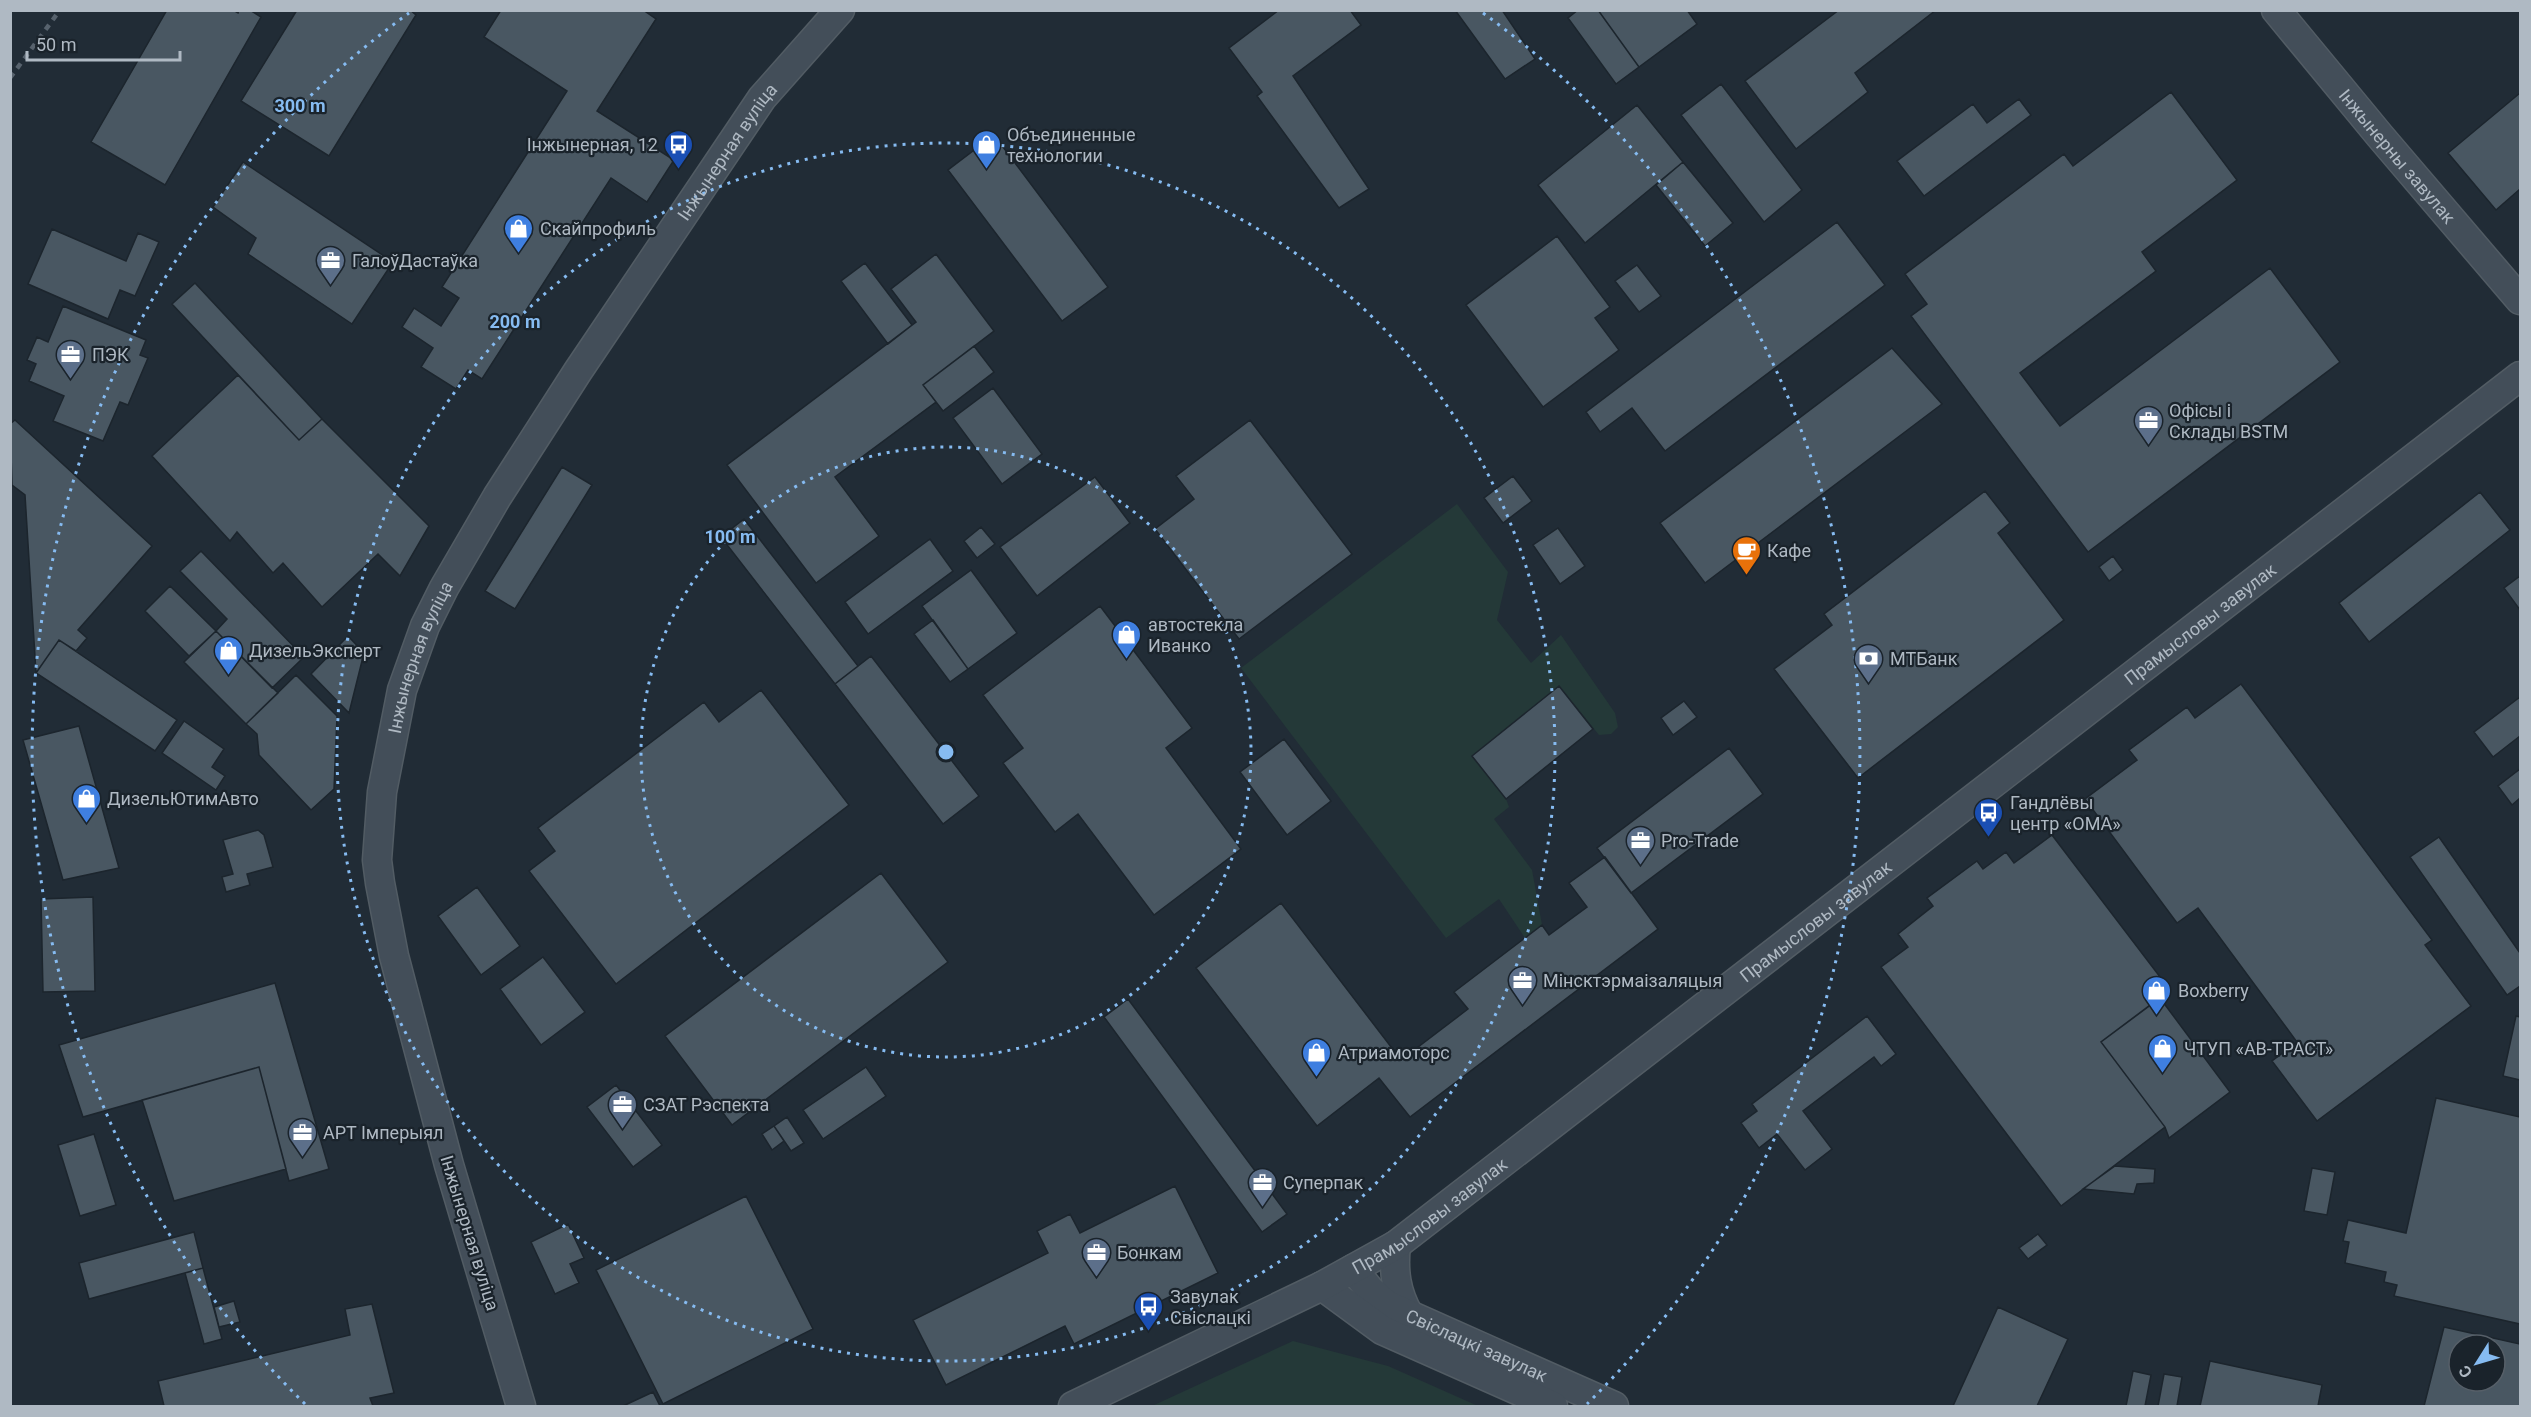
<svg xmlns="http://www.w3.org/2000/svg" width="2531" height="1417" font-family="Roboto,sans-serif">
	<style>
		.green { fill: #243938 }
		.building { fill: #495762; stroke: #1c252d; stroke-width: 1.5; fill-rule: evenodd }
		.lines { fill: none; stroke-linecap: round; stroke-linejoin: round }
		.secondary-casing { stroke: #525c64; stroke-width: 31 }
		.secondary { stroke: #434e59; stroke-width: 28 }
		.rail { stroke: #57626d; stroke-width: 4.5; stroke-dasharray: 6 6; stroke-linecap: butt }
		.ring { fill: none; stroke: #86bbf1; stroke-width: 3; stroke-dasharray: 3 6 }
		.labels { text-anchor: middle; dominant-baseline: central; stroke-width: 4.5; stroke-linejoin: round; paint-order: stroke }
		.poi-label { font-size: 18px; fill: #afb9c3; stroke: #1a232b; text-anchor: start }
		.street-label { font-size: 18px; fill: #afb9c3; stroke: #1a232b }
		.centre { fill: #86bbf1; stroke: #1a232b; stroke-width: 3 }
		.ring-label { font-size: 18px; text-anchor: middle; font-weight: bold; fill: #86bbf1; stroke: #1a232b; stroke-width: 4.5; stroke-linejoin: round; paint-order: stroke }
	</style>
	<rect width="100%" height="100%" fill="#212c36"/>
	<path class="green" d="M1457,504L1508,572L1497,620L1531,663L1561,635L1615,713L1618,727L1611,734L1599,735L1559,686L1472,756L1506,799L1509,807L1494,819L1532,870L1542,925L1525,938L1499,899L1446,938L1241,668Z
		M1293,1341L1388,1366L1478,1406H1152Z"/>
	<path class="building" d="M167,10H233L238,13L239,10H250L261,17L165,185L91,142Z
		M297,10H410L416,15L329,156L241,101Z
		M501,10H643L656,19L597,111L674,160L647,202L611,178L482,379L468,370L456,389L421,367L433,348L402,327L414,308L441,326L459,298L442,287L567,91L484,37Z
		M1279,10H1350L1361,25L1293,76L1369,189L1339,208L1257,96L1262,92L1229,48Z
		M1455,10H1502L1535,59L1505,79Z
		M1578,10H1598L1639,67L1616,84L1568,18Z
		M1598,10H1687L1697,24L1639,67Z
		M1839,10H1936L1855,73L1868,92L1796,149L1745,81Z
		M1721,84L1802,190L1764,222L1681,115Z
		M2171,92L2237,180L2142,252L2156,271L2020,373L2060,426L2270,268L2340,362L2088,552L1911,316L1927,304L1905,274L2064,154L2073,166Z
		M2520,93V189L2496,210L2448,153Z
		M2019,99L2031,115L1924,196L1897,161L1973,104L1987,123Z
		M1637,105L1683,162L1585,243L1538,185Z
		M994,135L1108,287L1062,321L948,170Z
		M243,162L393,262L352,324L248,254L256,238L213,207Z
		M1683,162L1733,223L1705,246L1656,185Z
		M1837,222L1885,285L1665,451L1632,408L1600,432L1586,412Z
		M52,229L126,261L138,233L159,242L135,296L120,290L108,319L28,284Z
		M1557,236L1610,307L1595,318L1619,350L1543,407L1466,305Z
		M936,254L994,331L923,385L936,402L835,477L879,536L816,583L727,465L916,322L891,289Z
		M865,263L912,325L888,344L841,281Z
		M1637,265L1661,296L1639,312L1615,281Z
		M195,283L322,419L299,440L172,304Z
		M63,306L146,340L140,355L148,358L128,405L120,402L103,441L53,421L64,396L29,381L36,364L27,360L37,337L48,342Z
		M974,346L994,372L943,411L923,385Z
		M1892,348L1942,404L1705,583L1660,523Z
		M238,375L299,440L322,419L429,526L400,576L378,554L322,607L283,563L273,573L237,532L230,541L152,456Z
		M993,388L1042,454L1002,484L953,418Z
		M15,420L152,546L78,630L87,638L76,651L59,640L36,673L25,495L12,485L10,424Z
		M1250,420L1352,554L1239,639L1155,529L1194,499L1176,476Z
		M562,467L592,485L515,609L485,591Z
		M1513,476L1532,501L1503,523L1484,498Z
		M1095,477L1130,523L1037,596L1000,547Z
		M1985,491L2010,523L1998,533L2064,620L1858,778L1774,669L1832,625L1824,614Z
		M2480,492L2510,530L2369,642L2339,603Z
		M744,519L858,666L835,684L721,537Z
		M981,527L995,544L977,558L964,541Z
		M1558,528L1585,566L1560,584L1533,545Z
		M930,539L953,571L868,634L845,602Z
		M201,551L304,657L272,688L216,631L227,619L180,571Z
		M2113,556L2123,570L2109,581L2099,567Z
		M971,570L1017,633L968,669L922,606Z
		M2520,576V610L2504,588Z
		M170,586L216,631L189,656L145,611Z
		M1100,606L1192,728L1166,748L1241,849L1154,915L1078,814L1055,832L1003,763L1023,748L983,695Z
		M933,620L968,669L950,682L914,634Z
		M216,631L278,693L246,724L184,662Z
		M348,636L364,653L349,713L311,674Z
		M59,640L177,720L155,751L36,673Z
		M871,656L979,796L943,824L835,684Z
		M296,675L337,716L334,789L311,810L259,755L257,734L246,724Z
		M2241,684L2432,940L2425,945L2471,1006L2317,1121L2272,1061L2297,1042L2198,908L2177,923L2085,799L2137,760L2129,750L2187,707L2195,718Z
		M1559,686L1593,729L1506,799L1472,756Z
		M761,690L849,805L616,984L529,871L555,851L538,828L704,702L719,722Z
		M2520,697V736L2493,757L2474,732Z
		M1684,701L1697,717L1673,735L1661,718Z
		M184,721L224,749L212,767L225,776L216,790L162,753Z
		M79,726L119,868L63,880L23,740Z
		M1284,739L1331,801L1287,835L1240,772Z
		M1729,748L1763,794L1631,893L1597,848Z
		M2520,769V798L2512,805L2498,786Z
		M258,830L264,835L273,867L247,874L250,885L226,892L222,877L233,874L223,840Z
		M2052,835L2170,990L2101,1042L2165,1127L2061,1206L1881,967L1908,947L1898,934L1933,906L1927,898L1977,861L1983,869L2006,852L2014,863Z
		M2439,837L2520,953V986L2507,995L2410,857Z
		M1605,857L1658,929L1410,1117L1379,1078L1317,1126L1196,968L1281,903L1401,1060L1468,1009L1454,992L1542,925L1549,935L1587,907L1569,883Z
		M881,873L948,962L732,1125L665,1036Z
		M477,887L520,946L481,975L438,916Z
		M93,897L95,991L43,992L41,899Z
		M543,957L585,1012L541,1045L500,989Z
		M275,983L329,1169L289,1181L259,1067L83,1117L59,1045Z
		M2160,998L2230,1092L2169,1138L2165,1127L2101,1042Z
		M1128,999L1287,1214L1262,1232L1104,1017Z
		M1867,1016L1896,1054L1881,1066L1874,1057L1803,1111L1832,1149L1805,1170L1777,1134L1759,1148L1741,1123L1757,1111L1752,1104Z
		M2516,1016L2520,1017V1080L2503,1076Z
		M259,1067L286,1169L174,1201L142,1100Z
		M866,1067L886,1096L823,1139L803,1110Z
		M616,1085L662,1145L633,1167L587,1107Z
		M2436,1098L2520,1117V1324L2394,1296L2397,1285L2384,1282L2386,1272L2345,1263L2349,1242L2343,1241L2348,1220L2406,1233Z
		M787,1117L804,1143L791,1151L774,1126Z
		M774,1126L784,1141L772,1150L762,1134Z
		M94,1134L116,1205L80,1216L58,1145Z
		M2115,1166L2155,1169L2154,1183L2137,1184L2134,1194L2083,1189Z
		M2312,1168L2335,1172L2327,1215L2304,1211Z
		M1175,1186L1218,1273L1074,1344L1065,1326L946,1385L913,1320L1048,1253L1037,1231L1070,1214L1080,1233Z
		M746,1196L813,1329L663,1404L596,1270Z
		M568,1224L584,1258L570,1264L579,1283L555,1294L531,1242Z
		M194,1232L203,1268L89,1299L79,1263Z
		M2038,1234L2047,1245L2028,1259L2019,1248Z
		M203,1268L222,1339L204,1344L185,1273Z
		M234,1301L240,1322L219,1327L214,1307Z
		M372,1304L394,1393L370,1398L373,1406H164L158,1381L350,1335L345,1309Z
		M1998,1307L2068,1339L2037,1406H1953Z
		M2444,1327L2520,1344V1406H2424ZM2459,1345H2495V1381H2459Z
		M2210,1361L2322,1385L2318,1406H2200Z
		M2133,1371L2151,1375L2145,1406H2126Z
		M2164,1374L2182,1377L2177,1406H2158Z
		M653,1392L660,1406H623Z"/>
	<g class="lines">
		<defs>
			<g id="secondary">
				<path id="s1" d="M2276,10L2380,136L2520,300"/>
				<path d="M1396,1245C1393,1271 1396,1292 1409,1315"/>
				<path id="s2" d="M1353,1269L1370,1290L1387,1305L1614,1406"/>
				<path d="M1322,1286L1382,1330L1553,1406"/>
				<path id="s3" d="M521,1406L449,1165L394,956L380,883L377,860L382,792L402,690L425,626L444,588L497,497L578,371L762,98L840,10"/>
				<path id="s4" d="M1073,1406L1322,1286L1396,1245L2520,376"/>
			</g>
		</defs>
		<use href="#secondary" class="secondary-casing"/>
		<use href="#secondary" class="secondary"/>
		<path class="rail" d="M10,78L60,10"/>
	</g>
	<g class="ring">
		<circle cx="946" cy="752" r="305"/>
		<circle cx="946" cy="752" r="609"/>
		<path d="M305 1404A914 914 0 0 1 409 13M1483 13A914 914 0 0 1 1587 1404"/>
	</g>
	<defs>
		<symbol id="bus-pin" viewBox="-11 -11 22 30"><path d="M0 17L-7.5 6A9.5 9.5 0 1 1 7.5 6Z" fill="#1a4fb4" stroke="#1a232b"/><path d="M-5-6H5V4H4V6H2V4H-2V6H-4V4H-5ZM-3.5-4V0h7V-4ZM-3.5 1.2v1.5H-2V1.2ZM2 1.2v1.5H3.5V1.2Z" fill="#fff"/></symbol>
		<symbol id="shop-pin" viewBox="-11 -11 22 30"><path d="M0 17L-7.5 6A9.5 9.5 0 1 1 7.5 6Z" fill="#3f7fe0" stroke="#1a232b"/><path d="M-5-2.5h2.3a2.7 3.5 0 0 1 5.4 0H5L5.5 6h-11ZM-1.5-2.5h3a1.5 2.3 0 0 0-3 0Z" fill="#fff"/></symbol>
		<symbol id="office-pin" viewBox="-11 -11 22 30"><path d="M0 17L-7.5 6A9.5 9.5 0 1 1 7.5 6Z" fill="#5c6f8a" stroke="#1a232b"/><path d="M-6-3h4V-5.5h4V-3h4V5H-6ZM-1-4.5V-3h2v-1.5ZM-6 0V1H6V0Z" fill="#fff"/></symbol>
		<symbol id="cafe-pin" viewBox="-11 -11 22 30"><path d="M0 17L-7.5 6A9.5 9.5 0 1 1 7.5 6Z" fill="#e8710a" stroke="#1a232b"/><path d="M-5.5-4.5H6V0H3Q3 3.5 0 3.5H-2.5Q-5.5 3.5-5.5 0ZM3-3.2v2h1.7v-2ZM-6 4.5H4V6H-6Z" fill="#fff"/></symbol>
		<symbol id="bank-pin" viewBox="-11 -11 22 30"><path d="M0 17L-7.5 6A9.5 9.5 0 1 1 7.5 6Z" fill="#5c6f8a" stroke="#1a232b"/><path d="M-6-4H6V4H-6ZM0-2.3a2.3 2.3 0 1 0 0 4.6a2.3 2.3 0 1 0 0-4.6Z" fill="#fff"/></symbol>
	</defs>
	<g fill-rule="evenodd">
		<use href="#bus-pin" x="662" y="128" width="33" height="45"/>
		<use href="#shop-pin" x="970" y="128" width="33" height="45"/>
		<use href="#shop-pin" x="502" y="212" width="33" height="45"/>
		<use href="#office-pin" x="314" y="244" width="33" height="45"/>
		<use href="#office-pin" x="54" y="338" width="33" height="45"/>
		<use href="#office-pin" x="2132" y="404" width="33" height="45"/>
		<use href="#cafe-pin" x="1730" y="534" width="33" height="45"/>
		<use href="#shop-pin" x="1110" y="618" width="33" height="45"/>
		<use href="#shop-pin" x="212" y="634" width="33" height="45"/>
		<use href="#bank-pin" x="1852" y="642" width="33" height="45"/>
		<use href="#shop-pin" x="70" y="782" width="33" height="45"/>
		<use href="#bus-pin" x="1972" y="796" width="33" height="45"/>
		<use href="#office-pin" x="1624" y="824" width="33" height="45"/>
		<use href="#office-pin" x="1506" y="964" width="33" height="45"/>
		<use href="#shop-pin" x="2140" y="974" width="33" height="45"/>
		<use href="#shop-pin" x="2146" y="1032" width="33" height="45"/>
		<use href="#shop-pin" x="1300" y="1036" width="33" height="45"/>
		<use href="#office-pin" x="606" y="1088" width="33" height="45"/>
		<use href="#office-pin" x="286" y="1116" width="33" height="45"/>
		<use href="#office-pin" x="1246" y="1166" width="33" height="45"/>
		<use href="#office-pin" x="1080" y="1236" width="33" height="45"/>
		<use href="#bus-pin" x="1132" y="1290" width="33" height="45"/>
	</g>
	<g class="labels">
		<g class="poi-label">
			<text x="1007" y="134">Объединенные<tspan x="1007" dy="21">технологии</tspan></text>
			<text x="658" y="144" text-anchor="end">Інжынерная, 12</text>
			<text x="540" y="228">Скайпрофиль</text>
			<text x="352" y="260">ГалоўДастаўка</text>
			<text x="92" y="354">ПЭК</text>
			<text x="2169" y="410">Офісы і<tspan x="2169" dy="21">Склады BSTM</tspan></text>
			<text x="1767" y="550">Кафе</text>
			<text x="1148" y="624">автостекла<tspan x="1148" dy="21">Иванко</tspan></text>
			<text x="249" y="650">ДизельЭксперт</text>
			<text x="1890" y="658">МТБанк</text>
			<text x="107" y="798">ДизельЮтимАвто</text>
			<text x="2010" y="802">Гандлёвы<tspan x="2010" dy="21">центр «ОМА»</tspan></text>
			<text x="1661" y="840">Pro-Trade</text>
			<text x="1543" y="980">Мінсктэрмаізаляцыя</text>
			<text x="2178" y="990">Boxberry</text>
			<text x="2184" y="1048">ЧТУП «АВ-ТРАСТ»</text>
			<text x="1338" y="1052">Атриамоторс</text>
			<text x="643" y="1104">СЗАТ Рэспекта</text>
			<text x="323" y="1132">АРТ Імперыял</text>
			<text x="1283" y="1182">Суперпак</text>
			<text x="1117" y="1252">Бонкам</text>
			<text x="1170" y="1296">Завулак<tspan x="1170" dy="21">Свіслацкі</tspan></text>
		</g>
		<g class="street-label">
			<text stroke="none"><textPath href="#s3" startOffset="1368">Інжынерная вуліца</textPath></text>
			<text stroke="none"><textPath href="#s1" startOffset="190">Інжынерны завулак</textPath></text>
			<text stroke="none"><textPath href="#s4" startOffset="1377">Прамысловы завулак</textPath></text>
			<text stroke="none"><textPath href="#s3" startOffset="774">Інжынерная вуліца</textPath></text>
			<text stroke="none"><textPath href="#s4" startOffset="891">Прамысловы завулак</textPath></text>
			<text stroke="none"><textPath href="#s4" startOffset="405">Прамысловы завулак</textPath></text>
			<text transform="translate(470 1233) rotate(73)">Інжынерная вуліца</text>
			<text stroke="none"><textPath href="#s2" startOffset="148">Свіслацкі завулак</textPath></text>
		</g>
	</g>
	<circle cx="946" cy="752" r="9" class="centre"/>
	<g class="ring-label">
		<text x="300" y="112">300 m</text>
		<text x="515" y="328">200 m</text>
		<text x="730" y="543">100 m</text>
	</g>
	<rect width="2531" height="1417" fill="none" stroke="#afb9c3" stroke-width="24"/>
	<g transform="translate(2477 1363) rotate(233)"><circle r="28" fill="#1a232b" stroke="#565f68" stroke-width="1.5"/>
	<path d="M0-4.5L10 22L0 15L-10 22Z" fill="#86bbf1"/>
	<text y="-9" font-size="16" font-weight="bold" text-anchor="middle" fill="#afb9c3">С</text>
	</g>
	<path d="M27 51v9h153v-9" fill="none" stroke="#afb9c3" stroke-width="3"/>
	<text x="36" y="51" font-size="18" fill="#afb9c3" stroke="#1a232b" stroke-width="4.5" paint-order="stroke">50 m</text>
</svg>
